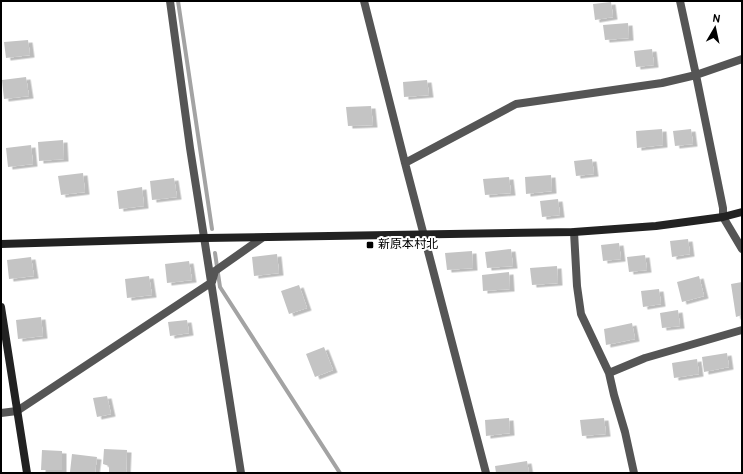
<svg xmlns="http://www.w3.org/2000/svg" width="743" height="474" font-family="Overpass,'Noto Sans JP',sans-serif">
	<style>
		.lines { fill: none; stroke-linecap: round; stroke-linejoin: round }
		.stream { stroke: #a3a3a3; stroke-width: 4 }
		.building { fill: #c4c4c4; filter: url(#shadow) }
		.street { stroke: #555; stroke-width: 8 }
		.secondary { stroke: #222; stroke-width: 8 }
		.poi-dot { fill: #000; stroke: #fff; stroke-width: 1.5 }
		.labels { text-anchor: middle; dominant-baseline: central; stroke-width: 4; stroke-linejoin: round; paint-order: stroke }
		.poi-label { font-size: 12px; fill: #000; stroke: #fff; text-anchor: start }
	</style>
	<defs>
		<filter id="shadow"><feDropShadow dx="4.5" dy="2.5" stdDeviation="0" flood-color="#0004"/></filter>
	</defs>
	<rect width="100%" height="100%" fill="#fff"/>
	<g class="lines">
		<path class="stream" d="M178,1L212,229
			M215,253L220,287L340,473"/>
	</g>
	<path class="building" d="M611,2L613,17L595,20L593,4Z
		M628,23L629,38L605,40L603,25Z
		M28,40L30,55L6,58L4,42Z
		M652,49L654,65L636,67L634,51Z
		M26,77L29,96L4,99L2,80Z
		M427,80L429,95L404,97L403,82Z
		M371,106L373,125L348,126L346,107Z
		M662,129L663,145L637,148L636,131Z
		M691,129L693,144L675,146L673,131Z
		M63,140L64,159L39,161L38,142Z
		M31,145L33,164L8,167L6,148Z
		M592,159L594,174L576,176L574,161Z
		M83,173L85,192L61,195L58,176Z
		M551,175L552,191L526,194L525,177Z
		M509,177L511,193L485,195L483,179Z
		M174,178L177,197L152,200L150,181Z
		M142,187L144,206L119,209L117,191Z
		M558,199L560,215L542,217L540,201Z
		M688,239L690,254L672,257L670,241Z
		M619,243L621,259L603,261L601,245Z
		M511,249L513,266L487,268L485,252Z
		M472,251L473,268L447,270L445,253Z
		M277,254L279,273L254,276L252,257Z
		M645,255L647,270L629,272L627,257Z
		M31,257L34,276L9,279L7,260Z
		M189,261L192,280L167,283L165,264Z
		M557,266L558,283L532,285L530,268Z
		M509,272L510,289L483,291L482,275Z
		M149,276L152,295L127,298L125,279Z
		M699,276L704,296L682,302L677,282Z
		M742,282V315L736,317L731,284Z
		M299,285L307,308L289,314L281,291Z
		M659,289L661,304L643,307L641,291Z
		M678,310L680,326L662,328L660,313Z
		M41,317L43,336L18,339L16,320Z
		M187,320L189,333L170,336L168,322Z
		M632,323L635,339L606,345L604,329Z
		M324,347L333,370L315,377L306,354Z
		M727,353L729,367L704,372L702,357Z
		M697,359L699,374L674,378L672,363Z
		M107,396L111,414L97,417L93,398Z
		M509,418L510,433L486,436L485,420Z
		M604,418L606,434L582,436L580,420Z
		M104,449L127,450L126,473H109V466L103,464Z
		M42,450L62,451V470H41Z
		M72,454L97,457L95,473L70,472Z
		M527,461L529,473H496L495,466Z"/>
	<g class="lines">
		<path class="street" d="M170,1L190,148L241,473
			M364,1L405,163L486,473
			M680,1L696,75L723,208V217L742,249
			M405,163L516,104L662,83L696,75L742,59
			M574,232L577,286L581,314L609,373L614,395L625,432L634,473
			M609,373L645,358L742,330
			M1,413L17,411L212,282L215,271L262,238"/>
		<path class="secondary" d="M1,244L205,238L574,232L656,226L723,217L742,212
			M1,307L27,473"/>
	</g>
	<rect class="poi-dot" x="366" y="241" width="8" height="8" rx="2"/>
	<g class="labels">
		<g class="poi-label">
			<text x="378" y="245">新原本村北</text>
		</g>
	</g>
	<rect width="743" height="474" fill="none" stroke="#000000" stroke-width="4"/>
	<g transform="translate(715 28) rotate(9)" stroke="#ffffff" stroke-width="3" paint-order="stroke">
	<path d="M0-3L7 15L0 10L-7 15Z" fill="#000000"/>
	<text y="-6" font-size="11" font-weight="bold" text-anchor="middle" fill="#000000">N</text>
	</g>
</svg>
